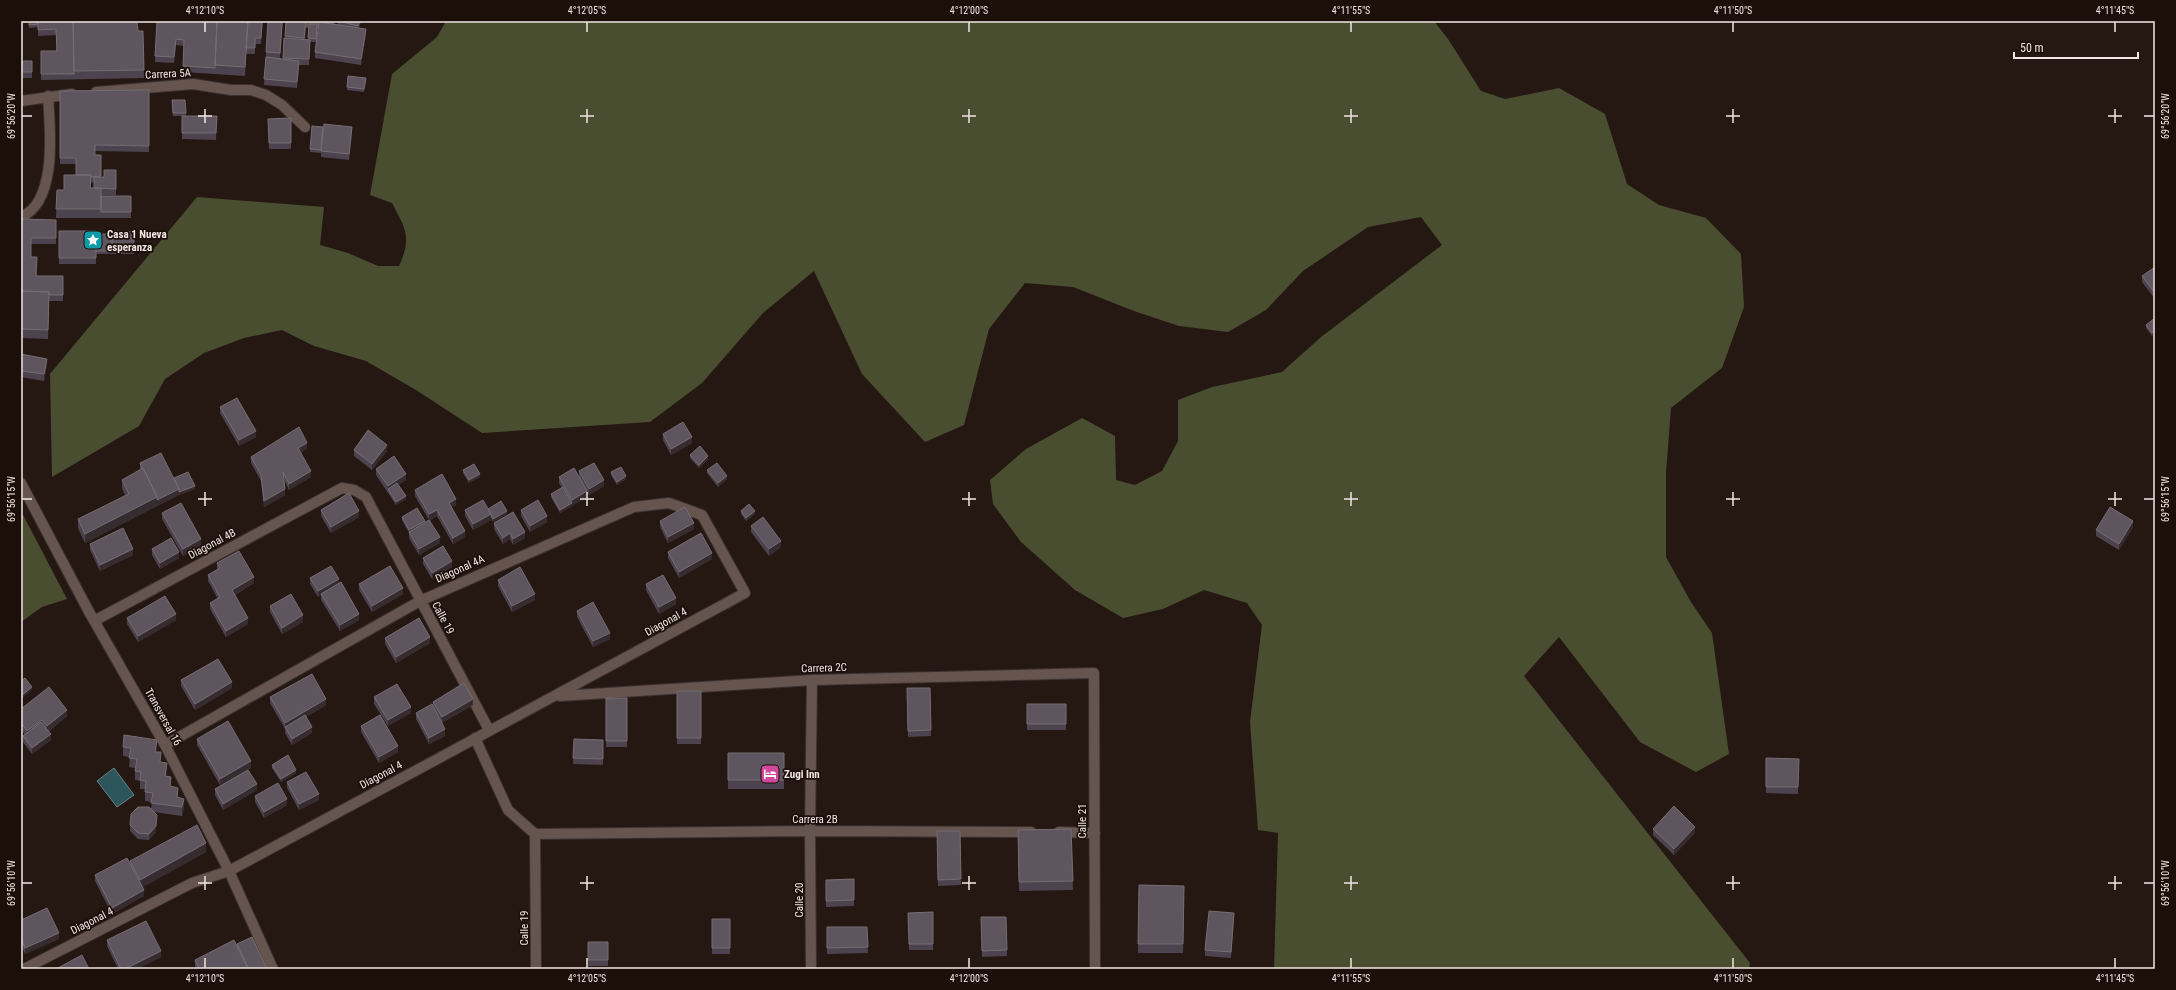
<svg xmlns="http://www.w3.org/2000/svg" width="2176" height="990" font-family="'Roboto Condensed',sans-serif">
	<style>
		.forest { fill: #494e30 }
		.water { fill: #2c555c; stroke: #678184 }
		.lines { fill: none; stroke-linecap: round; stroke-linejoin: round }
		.minor-casing { stroke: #3b312f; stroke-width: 12 }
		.minor { stroke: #65554e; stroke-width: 10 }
		.wall { fill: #4d434e; fill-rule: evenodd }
		.shaded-wall { fill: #362b2f }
		.building { fill: #5f555e; stroke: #766c73 }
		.ticks { fill: none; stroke: #f0e7e3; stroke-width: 1.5 }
		.labels { text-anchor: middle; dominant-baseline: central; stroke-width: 3.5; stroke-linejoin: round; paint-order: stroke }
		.street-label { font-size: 11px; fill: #f0e7e3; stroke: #1c0f0a }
		.poi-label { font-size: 11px; font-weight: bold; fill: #f0e7e3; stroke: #1c0f0a; text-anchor: start }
		.neatline { fill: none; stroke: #f0e7e3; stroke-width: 1.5 }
		.ticks-label { font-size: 10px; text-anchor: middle; fill: #f0e7e3 }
	</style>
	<rect width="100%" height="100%" fill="#251812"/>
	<path class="forest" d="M446,21H1434L1448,39L1481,91L1505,99L1559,88L1605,114L1627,184L1659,205L1706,218L1741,254L1744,307L1722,368L1671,408L1666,473V557L1691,602L1712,633L1729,754L1696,772L1640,742L1559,637L1524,676L1750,963L1749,969H1274L1278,833L1258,830L1250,722L1262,625L1247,603L1204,590L1163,609L1123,618L1075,590L1021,542L993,504L990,480L1026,449L1082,418L1115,436L1116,480L1135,485L1162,471L1178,441V400L1212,387L1282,372L1321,337L1442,245L1421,217L1368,227L1303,271L1266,310L1228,332L1179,326L1134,311L1073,287L1025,283L989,329L964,425L925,442L862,374L814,271L763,313L702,383L650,422L482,433L416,390L366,361L314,346L282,330L244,338L204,353L165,379L139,426L52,477L50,374L197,197L324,207L320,245L348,253L378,266H399C412,237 406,230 392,203L370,195L392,74L437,37Z
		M21,511L67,599L42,607L21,622Z"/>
	<path class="water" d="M114,768L134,795L117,807L97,781Z"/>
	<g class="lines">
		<defs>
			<path id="minor" d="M298,21L329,25
				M96,92L193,84L231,90H251L266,95L282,105L305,127
				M21,101L72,94
				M21,217C58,202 50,128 48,96
				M21,483L88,610L165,745L229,871L273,969
				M94,621L342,488L354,490L366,497L489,730
				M560,696L812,680L1094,673L1095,969
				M475,738L508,810L535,834L536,969
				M1059,832L1095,833
				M535,834L810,831L1031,832
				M24,969L192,883L229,871C401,778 573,687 745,593L702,515L669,503L634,507L420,601L165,745
				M811,969L810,831L812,680"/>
		</defs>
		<use href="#minor" class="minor-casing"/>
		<use href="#minor" class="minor"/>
	</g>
	<path class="wall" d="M21,21H137L138,31H143L144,78L41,80V51H56V35L38,36V27L29,28V23H21Z
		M157,21H263L261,44H255V54H246L245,76L183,72L184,46L176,45L174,63L155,62Z
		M283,21L280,59H283L286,21L306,26L305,39H308L309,24H317L316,42H310L309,65H299L297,88L264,85L266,52Z
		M320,21H334L333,24Z
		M338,21H361L359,28L366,35L361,65L315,58V52L338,25Z
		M21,61H32V78H21Z
		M366,81L364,92L347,90V87Z
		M149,90V152L95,151V155H101V177H104L116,170V195H101V196H131V218H56L57,190H64L76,175V164H60V91ZM94,182V188H91V183Z
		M172,100H185L186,116H217L216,140L182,139V116H173Z
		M291,118V149H269L268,119Z
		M352,133L349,160L321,157V153L310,152V149Z
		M21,219L56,220V244H31V257L37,276H63V301H49L48,339L21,338Z
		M59,231L96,234H112L134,232V254H96V238V264H59Z
		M2155,267V299L2142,282V276Z
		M2155,318L2152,336L2146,328V325Z
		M21,354L47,365L44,381L21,377Z
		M220,407L256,437L239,446L220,413Z
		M663,434L692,443L671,455L663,440Z
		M307,449L301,452L311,477L289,490L284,480L285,495L264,507L261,481L251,463V457Z
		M354,450L387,451L372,470L354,456Z
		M690,455L708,459L699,468L690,458Z
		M140,463L174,478L195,489L179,495L157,506L85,543L78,528V519L125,495L122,489V480L140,470Z
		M376,469L406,480L398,485L406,499L396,505L376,475Z
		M463,470L480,477L469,483L463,473Z
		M707,470L727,479L718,487L707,473Z
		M579,471L604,486L589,495L587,492V497L560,513L551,497V494L562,488L559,483V477L579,476Z
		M611,472L626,479L617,485L611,475Z
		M415,490L456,505L452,507L465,537L453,544L437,516L430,520L440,543L419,555L409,538V533L402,520V517L425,522L429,520L415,496Z
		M488,509L507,514L493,522L491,518V520L473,530L465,516V510Z
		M321,510L359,517L331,533L321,516Z
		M521,510L547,522L530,532L521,516Z
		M741,511L755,514L746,521L741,514Z
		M162,513L201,545L183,556L162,519Z
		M660,521L694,529L668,543L660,527Z
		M494,523L525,538L513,545L510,539L503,544L494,529Z
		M751,526L781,547L769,556L751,532Z
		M2133,527L2119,550L2096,536V530Z
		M90,544L133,555L100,571L90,550Z
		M152,549L179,558L160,569L152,555Z
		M668,552L712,559L679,578L668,558Z
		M423,558L452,567L432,579L423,564Z
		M217,563L254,583L235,595L248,624L226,637L210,609V603L218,599L208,581V575L217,570Z
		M310,578L339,584L359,620L340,631L321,600V595L318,597L310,584Z
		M498,580L535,600L512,612L498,586Z
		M359,584L403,594L372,612L359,590Z
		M646,584L676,604L659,614L646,590Z
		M270,606L303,622L282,634L270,612Z
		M577,611L610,639L593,647L577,617Z
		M127,618L176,620L138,642L127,624Z
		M385,638L430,643L396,663L385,644Z
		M181,680L232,688L195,710L181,686Z
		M907,688H930L931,736L908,737Z
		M677,691H701V744H677Z
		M270,697L326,705L306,717L312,733L292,745L285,733V729L270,703Z
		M374,697L411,713L388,726L374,704Z
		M606,698H627V747H606Z
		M433,702L473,705L442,723L445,736L429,744L416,719V713L433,706Z
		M1027,704H1066V730H1027Z
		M21,709L67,716L48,732L51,740L32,754L23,742V736L25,735L21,729Z
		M361,726L398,752L379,763L361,732Z
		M197,739L251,768L220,785L197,745Z
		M574,739L603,740V765L573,764Z
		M123,747L157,749L156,752L161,763L167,772L166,776L171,787L184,808L182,816L154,812L156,832L149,840L138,839L130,831L131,814L151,809L152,802L145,801V789H140V781L135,780V768L129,767L130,757L123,756Z
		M728,753H784V789H728Z
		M1766,758L1799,759L1798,794L1766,793Z
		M272,765L296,773L281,782L272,768Z
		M287,782L319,800L299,810L287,788Z
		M215,789L257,790L223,810L215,795Z
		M255,796L287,805L264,818L255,802Z
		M1071,829L1073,890L1019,891L1018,830Z
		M1653,829L1695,833L1674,855L1653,835Z
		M937,831H960L961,885L938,886Z
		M206,852L142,887L144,896L112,914L95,881V875L130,864V861Z
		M854,879V906L826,907V880Z
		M1139,885L1184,886L1183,953H1138Z
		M933,912V950H909L908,913Z
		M981,917H1006L1007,956L982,957Z
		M712,919H730V954H712Z
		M1234,919L1231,958L1205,956V950Z
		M21,920L59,939L25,954L23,949V952L21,953Z
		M827,927H867L868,953L827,954Z
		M107,940L161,957L137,969H118L107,946Z
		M588,942H608V966H588Z
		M237,944L267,969H195V960L237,947Z"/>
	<path class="shaded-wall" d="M360,21H361L358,32V26Z
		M366,29V35L361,65V59Z
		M246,48V54L245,76V67Z
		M299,61V67L297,88V82Z
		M352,127V133L349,160V154Z
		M2155,331V334L2152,336V333Z
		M47,359V365L44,381V374Z
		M256,431V437L239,446V440Z
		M692,437V443L671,455V449Z
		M307,443V449L298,454V448Z
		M387,445V451L372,470V464Z
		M708,456V459L699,468V465Z
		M311,471V477L289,490V484Z
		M406,474V480L389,491L388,489V486Z
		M480,474V477L469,483V480Z
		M626,476V479L617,485V482Z
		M727,476V479L718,487V483Z
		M604,480V486L589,495V489Z
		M195,486V489L179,495L157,506L85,543V534L157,497L179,489Z
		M285,489V495L264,507V501Z
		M587,491V497L572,506V500Z
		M406,496V499L396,505V502Z
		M456,499V505L449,509V503Z
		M572,503V506L560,513V510Z
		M437,510V516L429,520V514Z
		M359,511V517L331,533V527Z
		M507,511V514L493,522V519Z
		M755,511V514L746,521V518Z
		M491,514V520L473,530V524Z
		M547,516V522L530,532V526Z
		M425,521V524L409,533V530Z
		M2133,521V527L2119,550V544Z
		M694,523V529L668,543V537Z
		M465,531V537L453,544V538Z
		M525,532V538L513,545V539Z
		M510,533V539L503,544V538Z
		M440,537V543L419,555V549Z
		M201,539V545L183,556V549Z
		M781,541V547L769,556V549Z
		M133,549V555L100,571V565Z
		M179,552V558L160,569V563Z
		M712,553V559L679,578V572Z
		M452,561V567L432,579V573Z
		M254,577V583L232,596V590Z
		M339,579V585L321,594V595L318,597V591Z
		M403,588V594L372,612V606Z
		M535,594V600L512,612V606Z
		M676,598V604L659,614V607Z
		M176,614V620L138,642V636Z
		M359,614V620L340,631V625Z
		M303,615V622L282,634V628Z
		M248,618V624L226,637V631Z
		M610,633V639L593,647V641Z
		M430,637V643L396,663V657Z
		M232,682V688L195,710V704Z
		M32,687V690L21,699V696Z
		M326,699V705L286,729L285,727V723Z
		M473,699V705L442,723V717Z
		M411,707V713L388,726V720Z
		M67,710V716L47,732V726Z
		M42,720V726L27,737V731Z
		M312,727V733L292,745V739Z
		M445,729V736L429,744V738Z
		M51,734V740L32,754V748Z
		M157,740V749L155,761V752Z
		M398,746V752L379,763V757Z
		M251,761V768L220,785V779Z
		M167,763V772L165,785V776Z
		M296,770V773L281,782V779Z
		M257,784V790L223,810V804Z
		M178,788V797L177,806V797Z
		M319,794V800L299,810V804Z
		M184,799V808L182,816V807Z
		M287,799V805L264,818V812Z
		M157,815L156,832L149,840V834Z
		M1695,827V833L1674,855V849Z
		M206,843V852L140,889V880Z
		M144,890V896L112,914V908Z
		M1234,913V919L1231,958V952Z
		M59,933V939L25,954V948Z
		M23,946V952L21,953V947Z
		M161,951V957L137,969H125Z"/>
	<path class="building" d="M29,21H38V24L29,25Z
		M38,21H73L74,74H41V51H57L56,29L38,30Z
		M73,21H137L138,31H143L144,70L74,71Z
		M157,21H217L215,68L183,66L184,40L176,39L174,57L155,56Z
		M217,21H248L245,67L215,65Z
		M248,21H262L261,38H255V48H246Z
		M268,21H282L280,53L266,52Z
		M286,21H306L304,38L285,36Z
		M338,21H360L358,26Z
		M319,22L366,29L361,59L315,52Z
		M309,24H317L316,39L308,38Z
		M284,38L310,40L309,59L283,58Z
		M266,57L299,61L297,82L264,79Z
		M21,61H32V72H21Z
		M348,76L366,78L364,89L347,87Z
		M149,90V146L95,145V155H101V176L91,177V175H76V158H60V91Z
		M172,100H185L186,113H173Z
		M182,116H217L216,133H182Z
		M291,118V143H269L268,119Z
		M324,124L352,127L349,154L321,151Z
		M312,126L323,127L321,150L310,149Z
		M104,170H116V189L94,188V177H104Z
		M64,175H91L90,188H101V209H56L57,190H64Z
		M101,196H131V212H101Z
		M21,219L56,220V238H31V257H37L36,276H63V295H49V292L21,291Z
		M59,231H96V258H59Z
		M112,231L134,232V248H112Z
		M96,234H112V251H96Z
		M2155,267V293L2142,276Z
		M21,291L49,292L48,330L21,329Z
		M2155,318V331L2152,333L2146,325Z
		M21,354L47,359L44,374L21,371Z
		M237,398L256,431L239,440L220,407Z
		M683,422L692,437L671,449L663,434Z
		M299,427L307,443L298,448L311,471L289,484L283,472L285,489L264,501L261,475L251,457Z
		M368,430L387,445L372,464L354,450Z
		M700,446L708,456L699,465L690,455Z
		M161,453L179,489L157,500V497L143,468L142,469L140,463Z
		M394,456L406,474L388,486L376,469Z
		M594,463L604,480L589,489L579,471Z
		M717,463L727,476L718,483L707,470Z
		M474,464L480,474L469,480L463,470Z
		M621,467L626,476L617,482L611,472Z
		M143,468L157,497L85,534L78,519L129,494L122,480Z
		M574,468L587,491L572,500L559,477Z
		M188,472L195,486L179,492V489L174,478Z
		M442,474L456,499L449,503L465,531L453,538L437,510L429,514L415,490Z
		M397,483L406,496L396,502L388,489Z
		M563,487L572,503L560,510L551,494Z
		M349,493L359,511L331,527L321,510Z
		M483,500L491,514L473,524L465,510Z
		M538,500L547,516L530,526L521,510Z
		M501,501L507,511L493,519L488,509Z
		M181,503L201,539L183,549L162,513Z
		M749,504L755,511L746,518L741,511Z
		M685,507L694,523L668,537L660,521Z
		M2110,507L2133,521L2119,544L2096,530Z
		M417,508L425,521L409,530L402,517Z
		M513,512L525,532L513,539L510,533L503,538L494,523Z
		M763,517L781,541L769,549L751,526Z
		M429,520L440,537L419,549L409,532Z
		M123,528L133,549L100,565L90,544Z
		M701,533L712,553L679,572L668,552Z
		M171,538L179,552L160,563L152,549Z
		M443,546L452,561L432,573L423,558Z
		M239,551L254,577L232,590L248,618L226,631L210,603L220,597L208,575L220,568L217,563Z
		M331,566L339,579L318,591L310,578Z
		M390,566L403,588L372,606L359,584Z
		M520,567L535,594L512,606L498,580Z
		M663,575L676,598L659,607L646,584Z
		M341,582L359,614L340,625L321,594Z
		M291,594L303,615L282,628L270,606Z
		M165,596L176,614L138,636L127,618Z
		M593,602L610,633L593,641L577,611Z
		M419,618L430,637L396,657L385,638Z
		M218,659L232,682L195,704L181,680Z
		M312,674L326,699L285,723L270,697Z
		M25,678L32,687L21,696V681Z
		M464,683L473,699L442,717L433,702Z
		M397,684L411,707L388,720L374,697Z
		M49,687L67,710L47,726L42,720L27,731L21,723V709Z
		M907,688H930L931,730L908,731Z
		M677,691H701V738H677Z
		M606,698H627V741H606Z
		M432,704L445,729L429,738L416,713Z
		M1027,704H1066V724H1027Z
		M305,715L312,727L292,739L285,727Z
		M380,715L398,746L379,757L361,726Z
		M228,721L251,761L220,779L197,739Z
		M41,722L51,734L32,748L23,736Z
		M124,735L157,740L155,752H161L160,762L167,763L165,776L171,777L170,786L178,788L177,797L184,799L182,807L151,803L153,793L145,792L146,781L140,780L141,772L135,771L137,759L129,758L131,748L123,747Z
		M574,739L603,740V759L573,758Z
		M728,753H784V780H728Z
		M288,755L296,770L281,779L272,765Z
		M1766,758L1799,759L1798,787H1766Z
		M248,770L257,784L223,804L215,789Z
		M306,772L319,794L299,804L287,782Z
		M278,783L287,799L264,812L255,796Z
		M1674,806L1695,827L1674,849L1653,829Z
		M138,807H149L157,815L156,826L149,834L138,833L130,825L131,814Z
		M197,825L206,843L140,880L130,861Z
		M1071,829L1073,881L1019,882L1018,830Z
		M937,831H960L961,879L938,880Z
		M127,858L144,890L112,908L95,875Z
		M854,879V900L826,901V880Z
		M1139,885L1184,886L1183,944H1138Z
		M47,908L59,933L25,948L21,939V920Z
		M1209,911L1234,913L1231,952L1205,950Z
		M933,912V944H909L908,913Z
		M981,917H1006L1007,950L982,951Z
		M712,919H730V948H712Z
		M146,921L161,951L125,969H121L107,940Z
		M827,927H867L868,947L827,948Z
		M252,937L267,969H249L237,944Z
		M234,940L248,969H199L195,960Z
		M588,942H608V960H588Z
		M82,955L89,969H56Z"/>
	<path class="ticks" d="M205,22V32M587,22V32M969,22V32M1351,22V32M1733,22V32M2115,22V32M205,109V123M587,109V123M969,109V123M1351,109V123M1733,109V123M2115,109V123M22,116H32M198,116H212M580,116H594M962,116H976M1344,116H1358M1726,116H1740M2108,116H2122M2144,116H2154M205,492V506M587,492V506M969,492V506M1351,492V506M1733,492V506M2115,492V506M22,499H32M198,499H212M580,499H594M962,499H976M1344,499H1358M1726,499H1740M2108,499H2122M2144,499H2154M205,876V890M587,876V890M969,876V890M1351,876V890M1733,876V890M2115,876V890M22,883H32M198,883H212M580,883H594M962,883H976M1344,883H1358M1726,883H1740M2108,883H2122M2144,883H2154M205,958V968M587,958V968M969,958V968M1351,958V968M1733,958V968M2115,958V968"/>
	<defs>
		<symbol id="sight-square" viewBox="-11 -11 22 22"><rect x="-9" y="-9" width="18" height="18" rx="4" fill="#0f9aa8" stroke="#1c0f0a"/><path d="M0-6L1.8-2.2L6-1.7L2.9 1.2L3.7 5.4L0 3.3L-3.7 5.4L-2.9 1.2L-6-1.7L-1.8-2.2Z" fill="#fff"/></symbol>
		<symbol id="hotel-square" viewBox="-11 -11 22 22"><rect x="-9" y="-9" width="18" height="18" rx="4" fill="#d1479c" stroke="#1c0f0a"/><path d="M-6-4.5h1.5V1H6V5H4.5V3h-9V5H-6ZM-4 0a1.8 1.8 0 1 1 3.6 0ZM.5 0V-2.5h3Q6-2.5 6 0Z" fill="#fff"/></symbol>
	</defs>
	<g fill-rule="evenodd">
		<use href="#sight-square" x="82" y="229" width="22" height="22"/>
		<use href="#hotel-square" x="759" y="763" width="22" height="22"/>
	</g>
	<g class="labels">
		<g class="street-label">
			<text transform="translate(168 74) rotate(-3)">Carrera 5A</text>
			<text transform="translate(212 544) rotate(-28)">Diagonal 4B</text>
			<text transform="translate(460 569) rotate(-24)">Diagonal 4A</text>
			<text transform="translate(443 618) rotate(62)">Calle 19</text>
			<text transform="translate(666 622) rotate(-29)">Diagonal 4</text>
			<text transform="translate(824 668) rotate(-2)">Carrera 2C</text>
			<text transform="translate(163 717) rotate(61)">Transversal 16</text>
			<text transform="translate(381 775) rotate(-28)">Diagonal 4</text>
			<text x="815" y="819">Carrera 2B</text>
			<text transform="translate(1082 821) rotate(-90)">Calle 21</text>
			<text transform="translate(799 900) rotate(-90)">Calle 20</text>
			<text transform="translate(92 921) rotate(-27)">Diagonal 4</text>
			<text transform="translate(524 928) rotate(-90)">Calle 19</text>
		</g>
		<g class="poi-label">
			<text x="107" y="234">Casa 1 Nueva<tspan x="107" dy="13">esperanza</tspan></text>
			<text x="784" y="774">Zugi Inn</text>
		</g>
	</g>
	<rect width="2176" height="990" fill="none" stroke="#1c0f0a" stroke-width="44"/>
	<path d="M2014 52v6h124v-6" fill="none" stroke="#f0e7e3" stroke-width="2"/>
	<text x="2020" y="52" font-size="12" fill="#f0e7e3" stroke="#1c0f0a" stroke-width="3" paint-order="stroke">50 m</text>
	<rect x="22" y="22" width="2132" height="946" class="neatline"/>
	<g class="ticks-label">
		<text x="205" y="14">4°12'10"S</text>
		<text x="587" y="14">4°12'05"S</text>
		<text x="969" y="14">4°12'00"S</text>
		<text x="1351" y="14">4°11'55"S</text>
		<text x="1733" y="14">4°11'50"S</text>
		<text x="2115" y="14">4°11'45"S</text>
		<text transform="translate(2165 116) rotate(-90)" y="4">69°56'20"W</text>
		<text transform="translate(11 116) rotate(-90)" y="4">69°56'20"W</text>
		<text transform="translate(2165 499) rotate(-90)" y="4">69°56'15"W</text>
		<text transform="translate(11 499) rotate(-90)" y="4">69°56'15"W</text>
		<text transform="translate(2165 883) rotate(-90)" y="4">69°56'10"W</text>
		<text transform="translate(11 883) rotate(-90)" y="4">69°56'10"W</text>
		<text x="205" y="982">4°12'10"S</text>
		<text x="587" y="982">4°12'05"S</text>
		<text x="969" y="982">4°12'00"S</text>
		<text x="1351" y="982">4°11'55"S</text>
		<text x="1733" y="982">4°11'50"S</text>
		<text x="2115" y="982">4°11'45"S</text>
	</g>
</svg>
